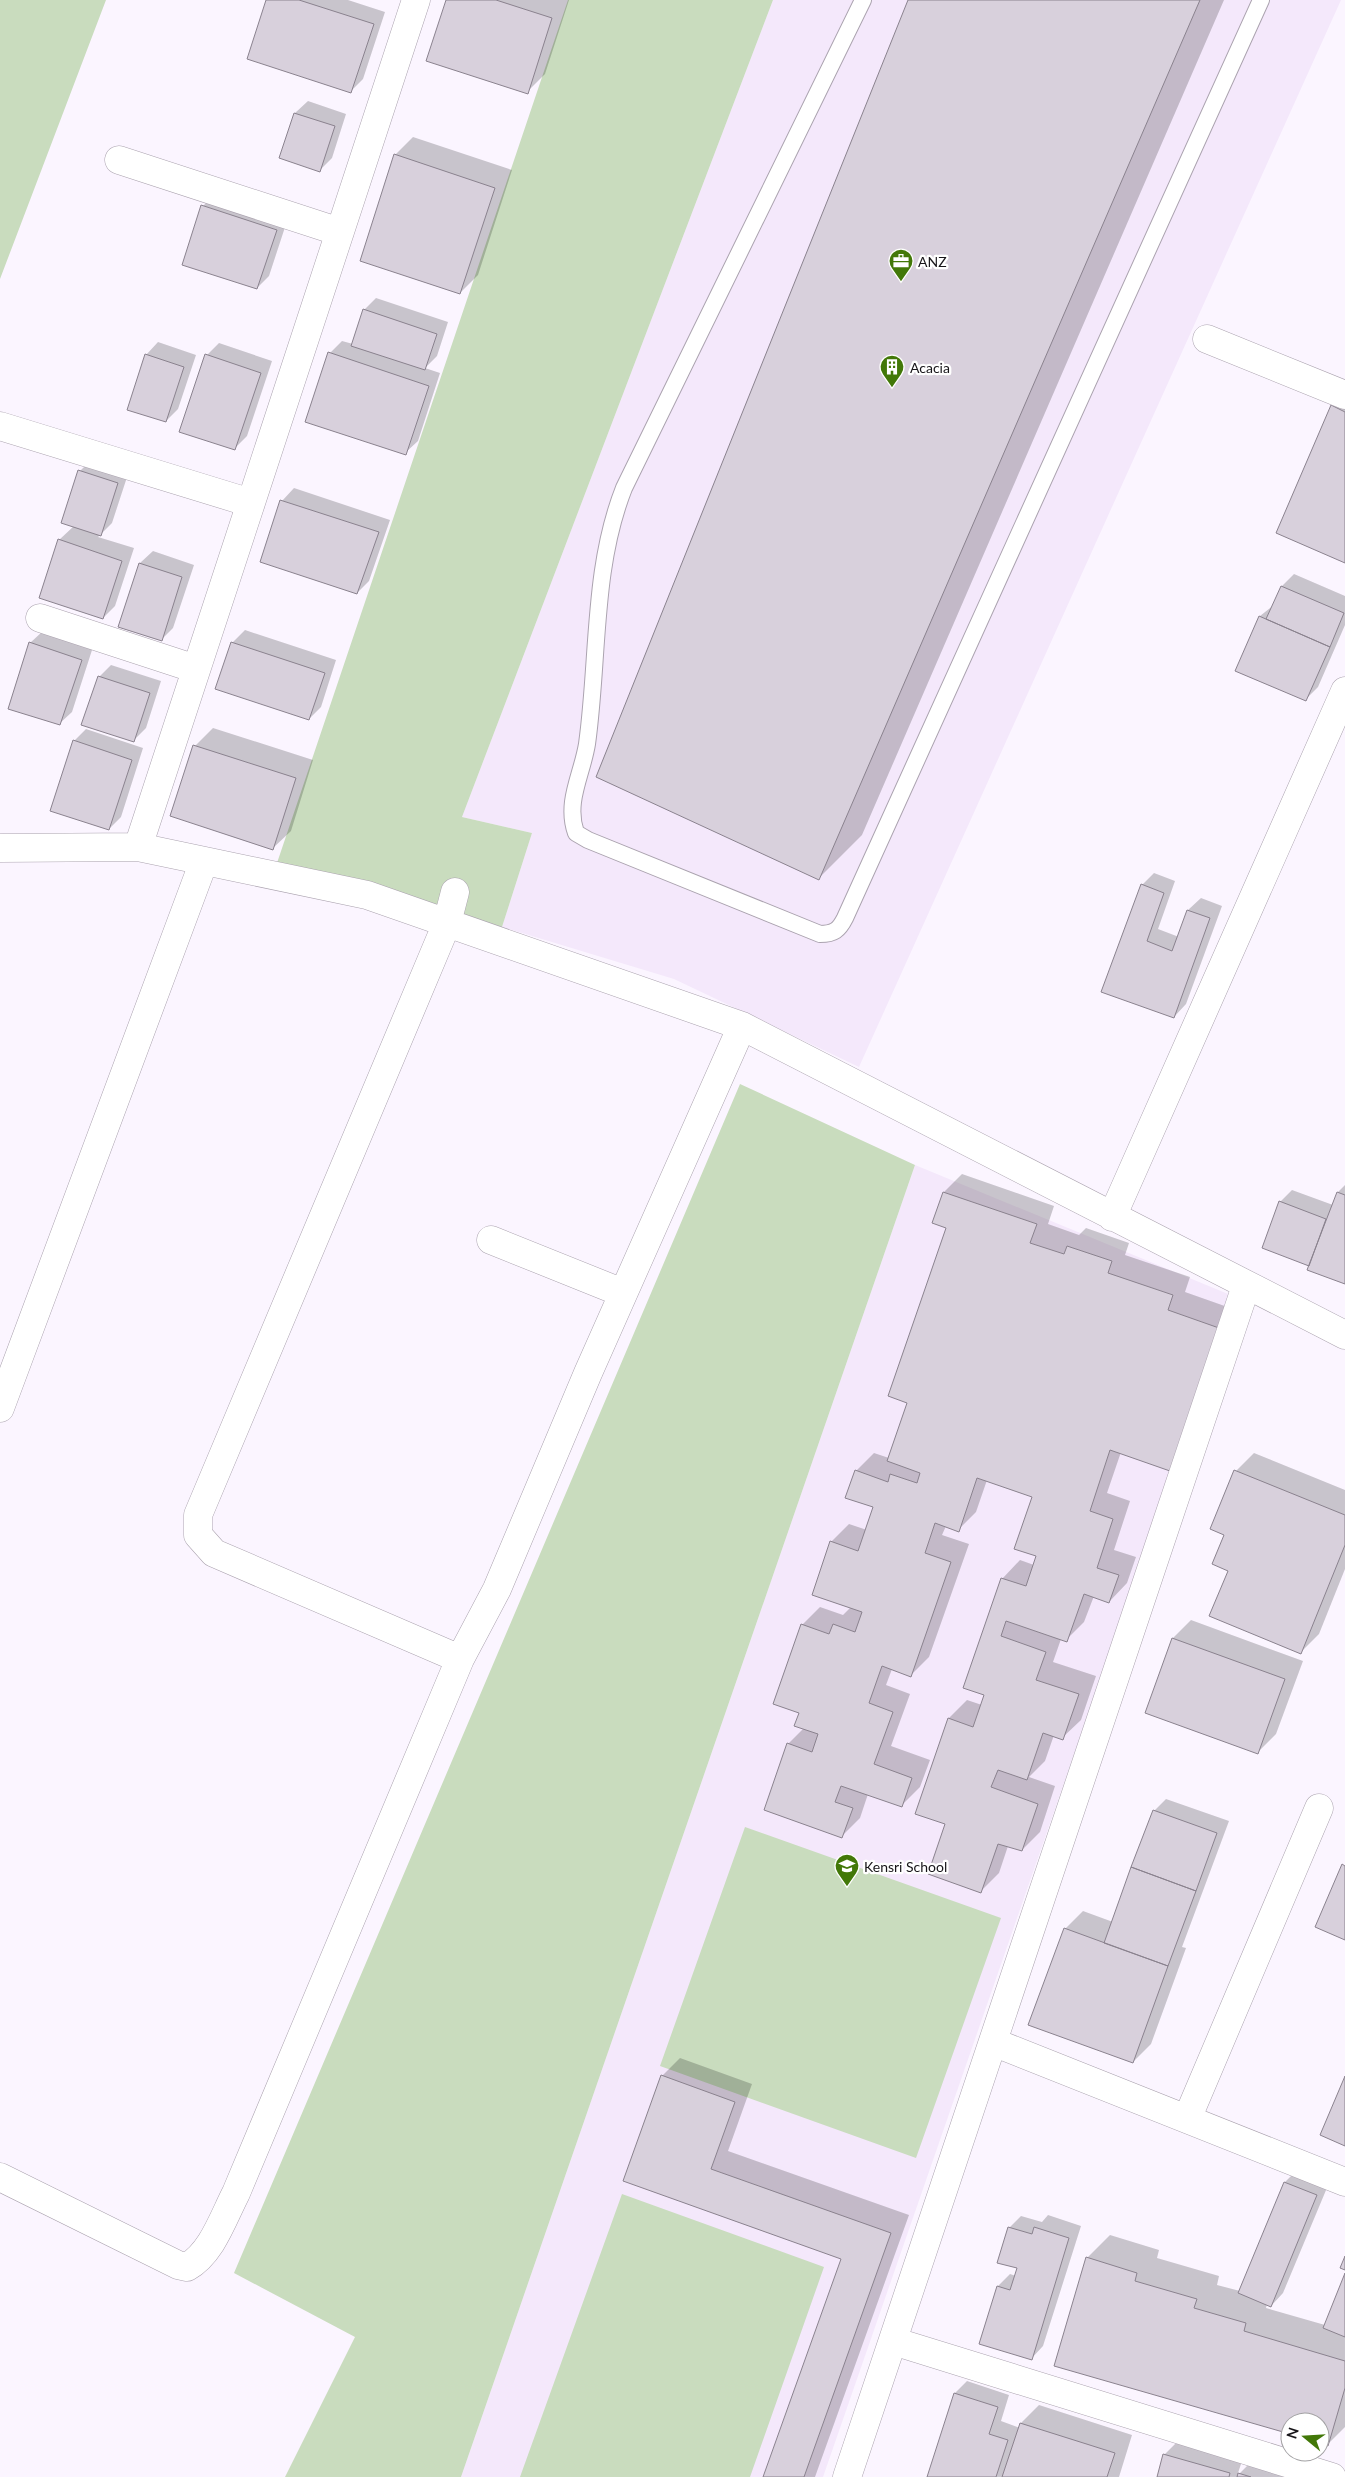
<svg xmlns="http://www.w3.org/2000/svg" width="1345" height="2477" font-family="Lato,sans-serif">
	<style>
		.built { fill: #f4e8fb }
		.green { fill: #c9dcbe }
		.shadow { fill: #0003 }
		.building { fill: #d8d0dc; stroke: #8a828e }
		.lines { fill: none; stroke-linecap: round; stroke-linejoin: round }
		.service-casing { stroke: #aba3af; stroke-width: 18 }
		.minor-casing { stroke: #aba3af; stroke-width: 29 }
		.service { stroke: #fff; stroke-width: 16 }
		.minor { stroke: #fff; stroke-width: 28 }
		.labels { text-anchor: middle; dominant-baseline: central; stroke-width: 4.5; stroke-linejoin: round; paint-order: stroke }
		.poi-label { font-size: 14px; fill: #171519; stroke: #fff; text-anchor: start }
	</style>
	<rect width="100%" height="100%" fill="#fbf5ff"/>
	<path class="built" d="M773,0H1341L859,1067L674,979L502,927L532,833L462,817Z
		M915,1165L1233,1296L823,2477H461Z"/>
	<path class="green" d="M0,0H106L0,279Z
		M568,0H773L462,817L532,833L502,927L276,866Z
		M740,1084L915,1165L461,2477H285L355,2337L234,2273Z
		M745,1827L1001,1918L916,2158L660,2066Z
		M622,2194L824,2267L750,2477H520Z"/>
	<path class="shadow" d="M267,0H348L385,12L363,79L351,91Z
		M448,0H569L545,74L527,92Z
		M909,0H1224L862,835L819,878Z
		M308,101L346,114L332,158L320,170L281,158L295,113Z
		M413,137L512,170L478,275L460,293L395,155Z
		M215,194L288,218L269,276L257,288L203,206Z
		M376,298L448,322L437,356L425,368L440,373L418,441L405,453L330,353L342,341L353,344L364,310Z
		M158,342L196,355L178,409L166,421L146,355Z
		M219,343L272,361L247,436L235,448L207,355Z
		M1345,393V561L1332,406Z
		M92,459L129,471L112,523L98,537L134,548L115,606L103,618L59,540L74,526L80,471Z
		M294,488L390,520L369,581L357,593L282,501Z
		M153,551L194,565L173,628L161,640L120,626L140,563Z
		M1294,574L1345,596V625L1318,687L1306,699L1237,670L1260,616L1274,605L1282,586Z
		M245,630L336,660L321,707L309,719L217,688L233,642Z
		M43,631L93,647L72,712L59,724L30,643Z
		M111,665L161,681L146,728L134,740L99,677Z
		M213,728L313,760L291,831L272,849L195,746Z
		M86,729L143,748L121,817L109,829L74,741Z
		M1154,873L1175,881L1158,929L1179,937L1188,910L1201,898L1222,906L1186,1004L1174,1017L1103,992L1142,885Z
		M962,1174L1054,1206L1048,1224L1079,1235L1086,1228L1129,1243L1125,1255L1190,1277L1185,1292L1236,1310L1121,1452L1107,1493L1130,1501L1114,1550L1136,1557L1127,1583L1109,1602L1094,1596L1084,1622L1066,1640L1061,1639L1053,1662L1096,1676L1081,1720L1062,1738L1054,1735L1045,1761L1029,1777L1055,1786L1040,1832L1022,1850L1008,1846L999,1873L981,1891L947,1824L916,1813L949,1718L967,1700L982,1705L986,1695L1002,1579L1020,1560L1034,1565L1038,1555L1034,1496L987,1480L976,1512L958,1530L946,1526L942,1535L969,1544L929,1657L911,1675L892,1669L886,1685L910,1694L891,1746L930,1760L920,1787L902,1805L868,1794L860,1818L842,1836L788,1744L804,1728L801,1713L802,1625L820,1607L843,1615L851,1607L831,1542L849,1524L867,1530L875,1507L856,1471L874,1453L889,1458L909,1402L947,1227L944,1192Z
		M1345,1185V1282L1311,1265L1280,1202L1292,1190L1333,1205L1338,1192Z
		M1254,1453L1345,1490V1569L1319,1634L1301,1652L1229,1570L1226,1534L1236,1471Z
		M1191,1620L1303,1661L1276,1734L1258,1752L1173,1638Z
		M1166,1799L1229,1821L1182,1947L1186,1948L1151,2044L1133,2062L1065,1929L1083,1911L1113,1922L1154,1811Z
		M680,2058L752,2084L728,2151L909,2215L815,2477H765L843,2258L625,2180L662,2076Z
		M1297,2170L1329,2183L1283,2293L1271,2306L1267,2304L1266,2308L1325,2325L1345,2276V2427L1328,2444L1320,2442V2422H1290V2433L1087,2258L1110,2235L1159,2250L1157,2258L1219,2276L1217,2285L1240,2291L1285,2182Z
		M1048,2215L1081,2226L1043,2346L1031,2359L998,2286L1010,2274L1016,2276L1019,2268L1009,2228L1021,2216L1042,2222Z
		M967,2381L1009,2395L1001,2421L1020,2428L1021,2423L1039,2405L1132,2435L1119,2477H928L955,2393Z
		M1177,2442L1242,2461L1237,2476L1251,2462L1304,2477H1158L1164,2455Z"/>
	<path class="building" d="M266,0H299L374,24L351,93L247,59Z
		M446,0H496L552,18L528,94L426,61Z
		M908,0H1200L819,880L596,777Z
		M294,113L335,126L320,172L279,158Z
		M394,154L495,188L460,294L360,261Z
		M201,205L277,230L257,289L182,265Z
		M363,309L437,334L425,370L351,346Z
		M328,352L429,386L406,455L305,422Z
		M145,354L184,367L166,422L127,410Z
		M205,354L261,373L235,450L179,432Z
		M1331,405L1345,412V563L1276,533Z
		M78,470L118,483L101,536L61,523Z
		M280,500L379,532L357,594L260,562Z
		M58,539L122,561L103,619L39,598Z
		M139,563L182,577L162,641L118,627Z
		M1281,586L1344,613L1330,647L1266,619Z
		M1259,616L1330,647L1306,701L1235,671Z
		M29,642L82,660L60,725L8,709Z
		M231,642L325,673L309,720L215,689Z
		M98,676L150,693L134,742L81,725Z
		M73,740L132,760L109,830L50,811Z
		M193,745L296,778L273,850L170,816Z
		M1141,884L1164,893L1147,941L1172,951L1187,910L1210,918L1174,1018L1101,992Z
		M943,1192L1037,1224L1030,1243L1064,1254L1067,1246L1112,1261L1108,1273L1173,1295L1168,1310L1219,1328L1170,1471L1110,1450L1090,1511L1113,1519L1097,1568L1119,1575L1109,1603L1084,1594L1067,1642L1006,1621L1001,1636L1046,1652L1036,1680L1079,1694L1063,1740L1043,1733L1027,1780L998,1770L991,1787L1038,1804L1022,1851L998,1844L981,1893L928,1874L945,1824L915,1814L948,1718L973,1727L984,1695L963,1688L1001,1578L1026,1586L1036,1556L1014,1549L1032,1497L977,1478L959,1532L935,1523L925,1553L951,1562L911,1677L882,1666L869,1703L893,1712L874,1764L912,1778L902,1807L841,1786L835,1802L853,1808L842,1838L764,1810L787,1743L812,1752L818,1734L794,1726L799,1713L773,1704L801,1624L829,1634L833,1624L855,1632L862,1612L812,1595L830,1541L858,1551L873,1507L845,1498L855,1470L888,1482L890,1474L917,1483L920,1473L887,1461L907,1403L888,1396L946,1228L932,1223Z
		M1337,1192L1345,1195V1284L1307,1270Z
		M1279,1201L1326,1219L1309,1266L1262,1248Z
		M1234,1470L1345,1515V1545L1301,1654L1209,1616L1228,1571L1212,1564L1224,1535L1210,1529Z
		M1172,1638L1285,1679L1258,1754L1145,1713Z
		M1153,1810L1217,1833L1196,1891L1131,1867Z
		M1342,1864L1345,1866V1940L1315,1927Z
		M1131,1867L1196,1891L1168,1966L1104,1943Z
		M1064,1928L1168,1966L1133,2063L1028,2025Z
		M661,2075L735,2102L711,2169L891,2233L804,2477H763L841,2259L623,2181Z
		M1345,2076V2146L1320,2135Z
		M1284,2182L1317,2195L1271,2307L1238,2293Z
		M1008,2227L1032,2234L1034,2227L1069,2238L1032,2360L979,2344L997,2286L1010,2290L1017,2268L997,2263Z
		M1345,2256V2270L1340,2268Z
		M1086,2257L1137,2273L1135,2281L1197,2299L1194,2308L1246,2323L1244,2331L1345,2361V2388L1328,2446L1320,2443V2422H1290V2434L1054,2366Z
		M1345,2273V2337L1323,2328Z
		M954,2393L998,2407L989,2434L1008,2440L996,2477H927Z
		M1020,2423L1115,2453L1107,2477H1002Z
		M1163,2454L1230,2473L1229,2477H1157Z
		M1238,2473L1251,2477H1237Z"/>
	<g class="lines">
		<defs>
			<path id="service" d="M863,0L624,488C592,569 599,658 587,744C582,775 565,802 576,833L588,840L820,934C834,934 839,930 845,918L1261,0"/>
			<path id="minor" d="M119,160L340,232
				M1207,339L1345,395
				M0,426L251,503
				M40,618L196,669
				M138,847L416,0
				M0,848L138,847L367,895L742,1026L1345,1335
				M455,892L447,923L198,1515V1535L214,1553L460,1659
				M1112,1217L1345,691
				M491,1240L623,1293
				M0,1408L204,861
				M993,2042L1345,2182
				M1187,2119L1319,1808
				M0,2177L178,2265L187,2267C212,2253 223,2218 236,2193L460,1659L497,1589L588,1373L742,1026
				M893,2341L1332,2477
				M847,2477L1246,1286"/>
		</defs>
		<use href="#service" class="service-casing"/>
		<use href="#minor" class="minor-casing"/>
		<use href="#service" class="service"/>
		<use href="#minor" class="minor"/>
	</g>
	<defs>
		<symbol id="office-pin" viewBox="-11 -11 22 30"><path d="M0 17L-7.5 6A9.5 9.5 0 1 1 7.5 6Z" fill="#427808" stroke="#fff"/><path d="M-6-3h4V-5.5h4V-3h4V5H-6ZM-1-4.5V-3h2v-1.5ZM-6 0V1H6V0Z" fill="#fff"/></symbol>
		<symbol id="building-pin" viewBox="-11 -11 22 30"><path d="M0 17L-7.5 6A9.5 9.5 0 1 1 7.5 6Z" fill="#427808" stroke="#fff"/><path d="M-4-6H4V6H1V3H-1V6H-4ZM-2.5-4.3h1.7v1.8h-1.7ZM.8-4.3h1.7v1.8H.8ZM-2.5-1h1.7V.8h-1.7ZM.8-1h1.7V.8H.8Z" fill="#fff"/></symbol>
		<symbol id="school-pin" viewBox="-11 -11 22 30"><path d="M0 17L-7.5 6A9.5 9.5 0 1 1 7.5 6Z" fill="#427808" stroke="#fff"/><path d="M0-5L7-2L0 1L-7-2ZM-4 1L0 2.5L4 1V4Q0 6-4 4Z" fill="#fff"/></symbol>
	</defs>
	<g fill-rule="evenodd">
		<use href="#office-pin" x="887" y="247" width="28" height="38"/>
		<use href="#building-pin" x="878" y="353" width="28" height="38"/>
		<use href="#school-pin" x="833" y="1852" width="28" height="38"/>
	</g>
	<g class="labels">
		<g class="poi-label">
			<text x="918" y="261">ANZ</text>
			<text x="910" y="367">Acacia</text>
			<text x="864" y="1866">Kensri School</text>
		</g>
	</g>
	<g transform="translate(1305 2437) rotate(288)"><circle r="24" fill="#ffffff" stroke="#a2a1a3"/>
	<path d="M0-4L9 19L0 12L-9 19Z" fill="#427808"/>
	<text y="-8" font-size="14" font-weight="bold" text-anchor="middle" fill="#171519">N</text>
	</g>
</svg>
